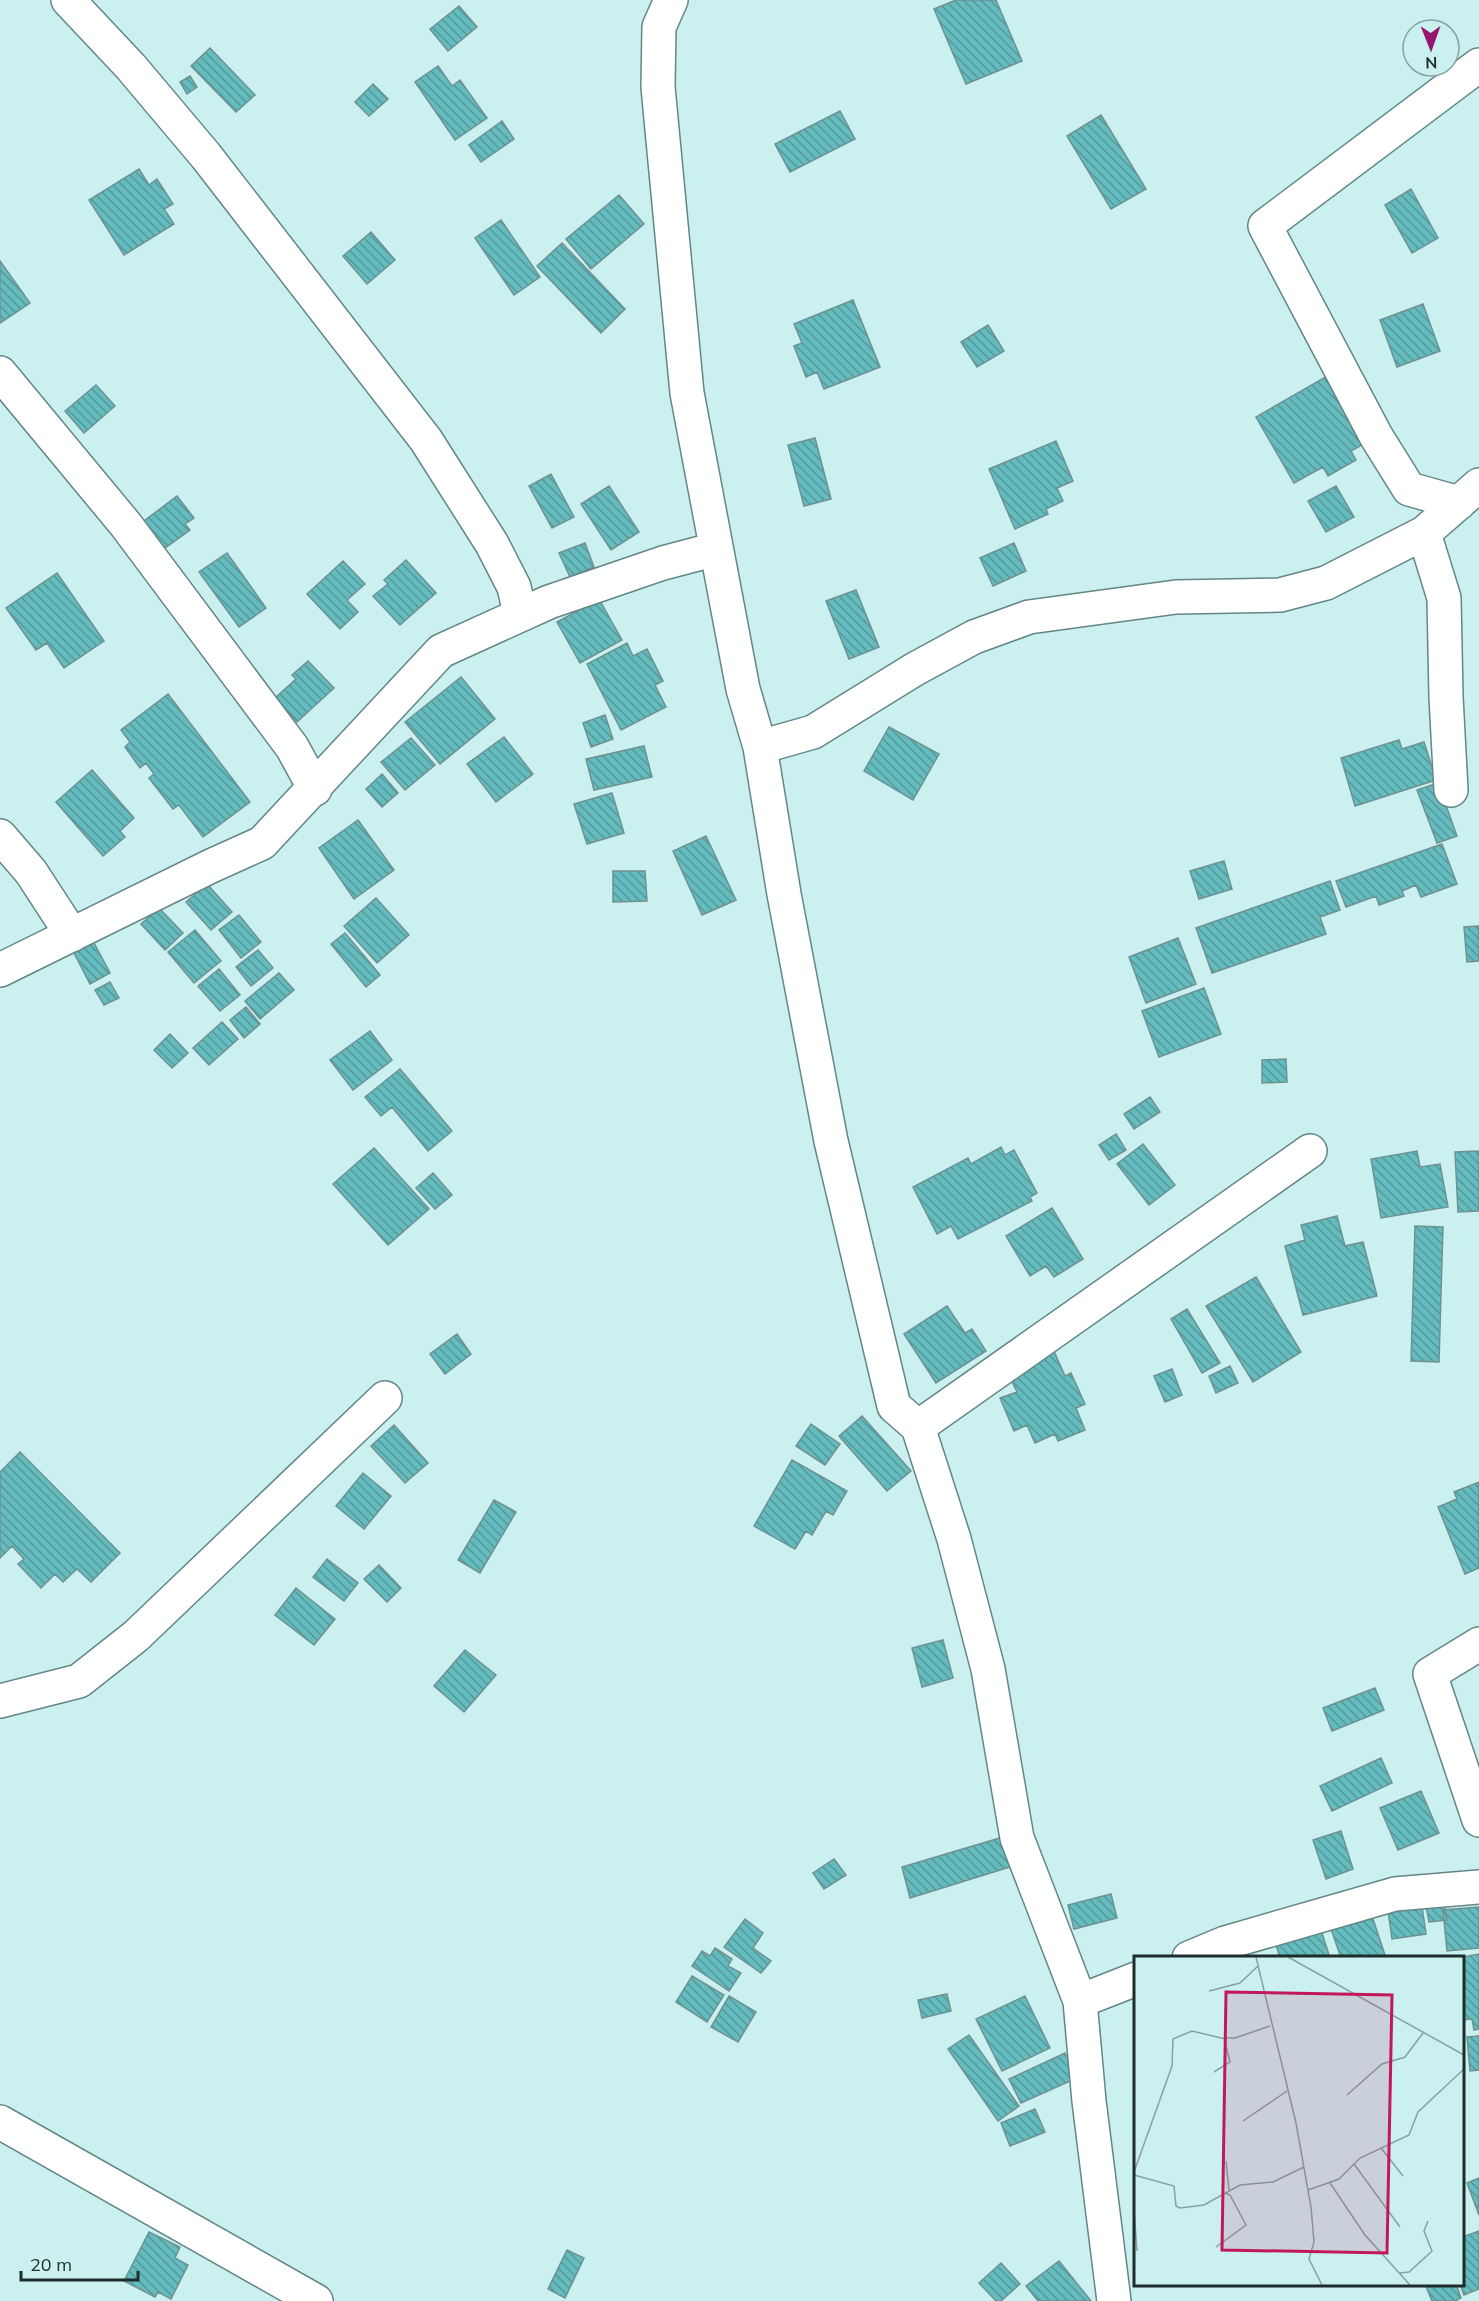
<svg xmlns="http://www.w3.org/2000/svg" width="1479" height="2301" font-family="Mulish,sans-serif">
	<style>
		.building { fill: url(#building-back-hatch); stroke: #6f9192; stroke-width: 1.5 }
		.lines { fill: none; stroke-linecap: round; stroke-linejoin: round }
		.minor-casing { stroke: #648686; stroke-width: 36 }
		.minor { stroke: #fff; stroke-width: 33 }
		.inset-road { fill: none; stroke: #86a2a2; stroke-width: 1.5 }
		.view { fill: #c2185b; fill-opacity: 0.15; stroke: #c2185b; stroke-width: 3 }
		.inset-edge { fill: none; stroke: #1e2c2c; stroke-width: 3 }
	</style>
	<defs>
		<pattern id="building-back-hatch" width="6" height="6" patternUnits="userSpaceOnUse" patternTransform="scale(1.5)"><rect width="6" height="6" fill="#65bcbe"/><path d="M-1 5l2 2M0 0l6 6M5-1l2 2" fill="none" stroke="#53999b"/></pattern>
	</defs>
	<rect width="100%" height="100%" fill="#cbf0f0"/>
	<path class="building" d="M956,0H996L1022,61L966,84L934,9Z
		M459,6L477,27L448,51L430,29Z
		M210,48L255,95L236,112L191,66Z
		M438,66L452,86L460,80L487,118L455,140L415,82Z
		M190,76L197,87L187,94L180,82Z
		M373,84L388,99L369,116L355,102Z
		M840,111L855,139L790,172L775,144Z
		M1101,115L1146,189L1111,209L1067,136Z
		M502,121L514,139L481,162L469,145Z
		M139,169L149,185L157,179L173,204L164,209L174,224L124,255L89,200Z
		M1411,189L1438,238L1412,253L1385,205Z
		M619,195L644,224L591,269L566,239Z
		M501,220L540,277L514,295L475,238Z
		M371,232L395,260L367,284L343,256Z
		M562,243L625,309L601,333L537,266Z
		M0,261L30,303L0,323Z
		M853,300L880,367L824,389L817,372L806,377L794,346L802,343L794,324Z
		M1423,304L1440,351L1397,367L1380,320Z
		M988,325L1004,351L977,367L961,342Z
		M1329,375L1367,442L1351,451L1356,460L1328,476L1323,467L1294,483L1256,417Z
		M96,385L115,406L84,433L65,411Z
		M815,438L831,499L804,506L788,445Z
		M1056,441L1073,481L1057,488L1063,501L1046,509L1048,514L1015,529L989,469Z
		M551,474L574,517L552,528L529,486Z
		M609,486L639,532L611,550L581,504Z
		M1336,486L1354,517L1326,532L1308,501Z
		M177,496L194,518L185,524L190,530L161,551L140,524Z
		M585,543L594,567L570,577L559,553Z
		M1014,543L1026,571L993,586L980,558Z
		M227,553L266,608L239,627L199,572Z
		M406,560L436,593L400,625L373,596L388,584L384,580Z
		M343,561L365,584L347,600L358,612L340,629L307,594Z
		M57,573L104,641L64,668L47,643L36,650L6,608Z
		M856,590L879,647L849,659L826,601Z
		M599,599L622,640L580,663L557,622Z
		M627,643L633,656L647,649L663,681L655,685L666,707L621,730L587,664Z
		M308,661L334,688L297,722L275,698L296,679L292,675Z
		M461,677L495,719L440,764L405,722Z
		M168,694L250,802L203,837L179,805L173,809L149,778L154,774L146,763L140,768L125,747L130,742L121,730Z
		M605,715L613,739L591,747L583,723Z
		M889,727L939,754L913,800L864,771Z
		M504,737L533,774L496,802L467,764Z
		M411,738L435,765L405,790L381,762Z
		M1399,740L1402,749L1424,742L1436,780L1355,806L1341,758Z
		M644,746L652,777L594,790L586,759Z
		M92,770L134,818L120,831L125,837L103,856L56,802Z
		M382,774L398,793L382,807L366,789Z
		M1438,783L1457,836L1437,843L1417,790Z
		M612,793L624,833L587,844L574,804Z
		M358,820L394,870L354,899L319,848Z
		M706,836L736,900L702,915L673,851Z
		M1442,844L1457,884L1421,897L1416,885L1402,891L1404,896L1379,905L1376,896L1346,907L1336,881Z
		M1224,861L1232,889L1199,899L1190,871Z
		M613,871H645L647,901L613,902Z
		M1330,881L1340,910L1320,917L1326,934L1212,973L1196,928Z
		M207,884L232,912L211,930L186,902Z
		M376,898L409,935L377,963L344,926Z
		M159,908L183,933L165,950L141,924Z
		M239,915L261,942L241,958L219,930Z
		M1479,926V961L1467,962L1464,927Z
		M195,930L221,961L194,983L168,952Z
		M345,933L380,975L366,987L331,944Z
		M1178,938L1196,984L1146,1003L1129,957Z
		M93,941L110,973L90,984L73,951Z
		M258,950L273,968L251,986L236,967Z
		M219,969L240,995L220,1011L198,986Z
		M279,973L294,990L260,1019L245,1001Z
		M110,982L119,998L104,1005L95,990Z
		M1204,988L1221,1034L1159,1057L1142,1011Z
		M246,1007L260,1024L244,1038L230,1020Z
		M222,1022L238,1039L209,1065L193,1048Z
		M370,1031L392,1060L353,1090L330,1060Z
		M170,1034L188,1053L172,1068L154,1050Z
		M1286,1059L1287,1082L1262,1083V1060Z
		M400,1069L452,1131L428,1151L392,1107L381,1116L365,1097Z
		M1150,1097L1160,1112L1134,1129L1124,1114Z
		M1116,1134L1126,1150L1109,1160L1099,1145Z
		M1143,1144L1175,1185L1149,1205L1117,1164Z
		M1001,1147L1005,1155L1014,1150L1037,1193L1030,1197L1032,1201L958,1239L951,1226L937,1234L913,1187L968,1158L971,1164Z
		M374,1148L429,1209L388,1245L333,1184Z
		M1417,1151L1420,1167L1440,1164L1448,1207L1381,1218L1371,1159Z
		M1479,1151V1211L1458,1212L1455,1152Z
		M433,1173L452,1195L435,1209L416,1188Z
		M1052,1208L1083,1259L1054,1277L1046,1266L1030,1276L1006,1236Z
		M1337,1216L1345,1246L1363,1242L1377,1296L1303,1315L1285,1246L1305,1240L1301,1225Z
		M1415,1226L1443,1227L1439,1362L1411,1361Z
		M1256,1277L1301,1352L1253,1382L1206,1306Z
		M947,1306L965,1333L972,1329L986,1351L936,1383L904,1334Z
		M1187,1309L1220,1363L1202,1373L1171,1319Z
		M457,1334L471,1354L445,1374L430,1354Z
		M1053,1349L1065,1376L1071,1373L1085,1404L1076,1408L1085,1430L1058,1441L1055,1434L1035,1443L1027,1425L1014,1431L1000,1398L1017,1392L1006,1369Z
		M1230,1366L1238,1383L1216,1393L1209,1376Z
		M1172,1369L1182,1395L1165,1402L1154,1376Z
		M862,1416L911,1471L887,1491L839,1436Z
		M811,1424L840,1444L825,1465L796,1446Z
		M394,1425L428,1463L405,1483L371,1446Z
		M20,1452L120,1553L91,1582L77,1569L63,1582L55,1574L41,1588L18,1564L24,1559L12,1546L0,1558V1472Z
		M792,1460L847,1491L833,1515L826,1511L812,1535L806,1531L795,1549L754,1526Z
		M363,1473L391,1496L364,1529L336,1506Z
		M1479,1482V1568L1465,1574L1438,1507L1457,1499L1454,1492Z
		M494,1500L516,1512L480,1573L458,1560Z
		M327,1559L358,1583L344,1601L313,1577Z
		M379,1565L401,1588L387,1602L364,1579Z
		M296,1588L335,1619L314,1645L275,1615Z
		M943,1640L953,1678L922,1687L912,1648Z
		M465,1650L496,1675L464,1712L434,1686Z
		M1375,1688L1384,1710L1332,1731L1323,1708Z
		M1381,1758L1392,1783L1332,1811L1320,1786Z
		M1421,1791L1439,1833L1398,1850L1380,1808Z
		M1341,1831L1353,1869L1326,1879L1313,1840Z
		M1003,1837L1010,1867L910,1898L902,1867Z
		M834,1859L846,1875L824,1889L813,1873Z
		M1111,1894L1117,1918L1074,1929L1068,1905Z
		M1444,1903L1447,1920L1429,1922L1426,1906Z
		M1422,1906L1426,1934L1392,1939L1388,1911Z
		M1479,1907V1948L1447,1951L1443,1910Z
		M1372,1916L1386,1958H1341L1331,1929Z
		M745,1919L763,1933L753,1948L771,1961L761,1973L724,1947Z
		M1321,1930L1330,1958H1280L1276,1945Z
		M715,1948L732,1959L728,1966L741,1973L729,1991L692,1966L702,1951L710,1956Z
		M1479,1954V2029L1474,2030L1472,2019L1462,2020V1958H1458Z
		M692,1976L724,1995L707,2022L676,2002Z
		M947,1994L951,2011L922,2018L918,2000Z
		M729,1996L756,2012L738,2042L711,2027Z
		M1025,1996L1050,2048L1002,2071L976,2019Z
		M969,2035L1019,2106L998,2121L948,2049Z
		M1479,2036V2070L1470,2071L1467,2037Z
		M1065,2053L1077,2078L1021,2103L1009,2079Z
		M1035,2109L1045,2132L1010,2146L1001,2123Z
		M1479,2178V2215L1467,2183Z
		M1479,2231V2289L1464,2295L1460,2284H1462V2237Z
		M149,2232L180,2247L175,2258L188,2265L171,2299L158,2292L155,2297L124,2281Z
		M567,2250L584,2258L565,2298L548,2289Z
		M1059,2261L1091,2301H1038L1026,2286Z
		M1001,2263L1020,2284L1001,2301H996L979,2283Z
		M1425,2284H1456L1461,2298L1455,2301H1432Z"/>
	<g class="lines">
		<defs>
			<path id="minor" d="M68,0L131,67L206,156L426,440L492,544L514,587L520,614
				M671,0L659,27L658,87L687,393L743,689L760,747L784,894L831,1141L894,1406L918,1427L954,1539L988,1669L1017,1838L1080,2001L1089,2101L1114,2301
				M0,373L126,525L292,747L315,789
				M1459,503L1409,489L1376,436L1265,226L1479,65
				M1424,533L1444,598L1446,697L1451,790
				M760,747L813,732L915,669L974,637L1029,617L1176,597L1280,595L1326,583L1424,533L1479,485
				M0,836L31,872L72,935
				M0,970L211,866L262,843L441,651L549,602L663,563L716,549
				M918,1427L1310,1151
				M1479,1644L1430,1674L1479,1820
				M0,1701L79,1681L136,1636L385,1398
				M1189,1958L1225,1943L1395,1894L1479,1887
				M1080,2001L1136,1979
				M0,2122L316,2301"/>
		</defs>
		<use href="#minor" class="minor-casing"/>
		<use href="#minor" class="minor"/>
	</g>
	<g transform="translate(1134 1956)">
		<rect width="330" height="330" fill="#cbf0f0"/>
		<path class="inset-road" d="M122,1L162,167L177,251L180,286L175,303L188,329M154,1L330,99M75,35L106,27L125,9M80,116L96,106L90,82M213,139L248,108L271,101L289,77M109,165L153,135M247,192L269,220M92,205L95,234M220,208L266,271M0,216L38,110L39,83L58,75L87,82H101L136,70M0,219L40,230L42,250L46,252L70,249L106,229L139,226L170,211M196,227L231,279L276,329M174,234L205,223L226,202L275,179L284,156L330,113M0,253L3,295M82,291L112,269L96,239L91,237M266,317L275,316L298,295L290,275L294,265"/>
		<path class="view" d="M92,36L258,39L253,297L88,294Z"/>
		<rect width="330" height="330" class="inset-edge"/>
	</g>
	<g transform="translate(1431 48) rotate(179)"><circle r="28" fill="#cbf0f0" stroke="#86a2a2" stroke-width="1.5"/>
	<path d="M0-4.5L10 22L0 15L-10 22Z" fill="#96166f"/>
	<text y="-9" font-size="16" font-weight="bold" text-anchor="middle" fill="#1e2c2c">N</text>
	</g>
	<path d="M21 2271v9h117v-9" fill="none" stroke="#1e2c2c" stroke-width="3"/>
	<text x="30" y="2271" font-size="18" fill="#1e2c2c" stroke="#cbf0f0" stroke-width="4.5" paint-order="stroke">20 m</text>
</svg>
